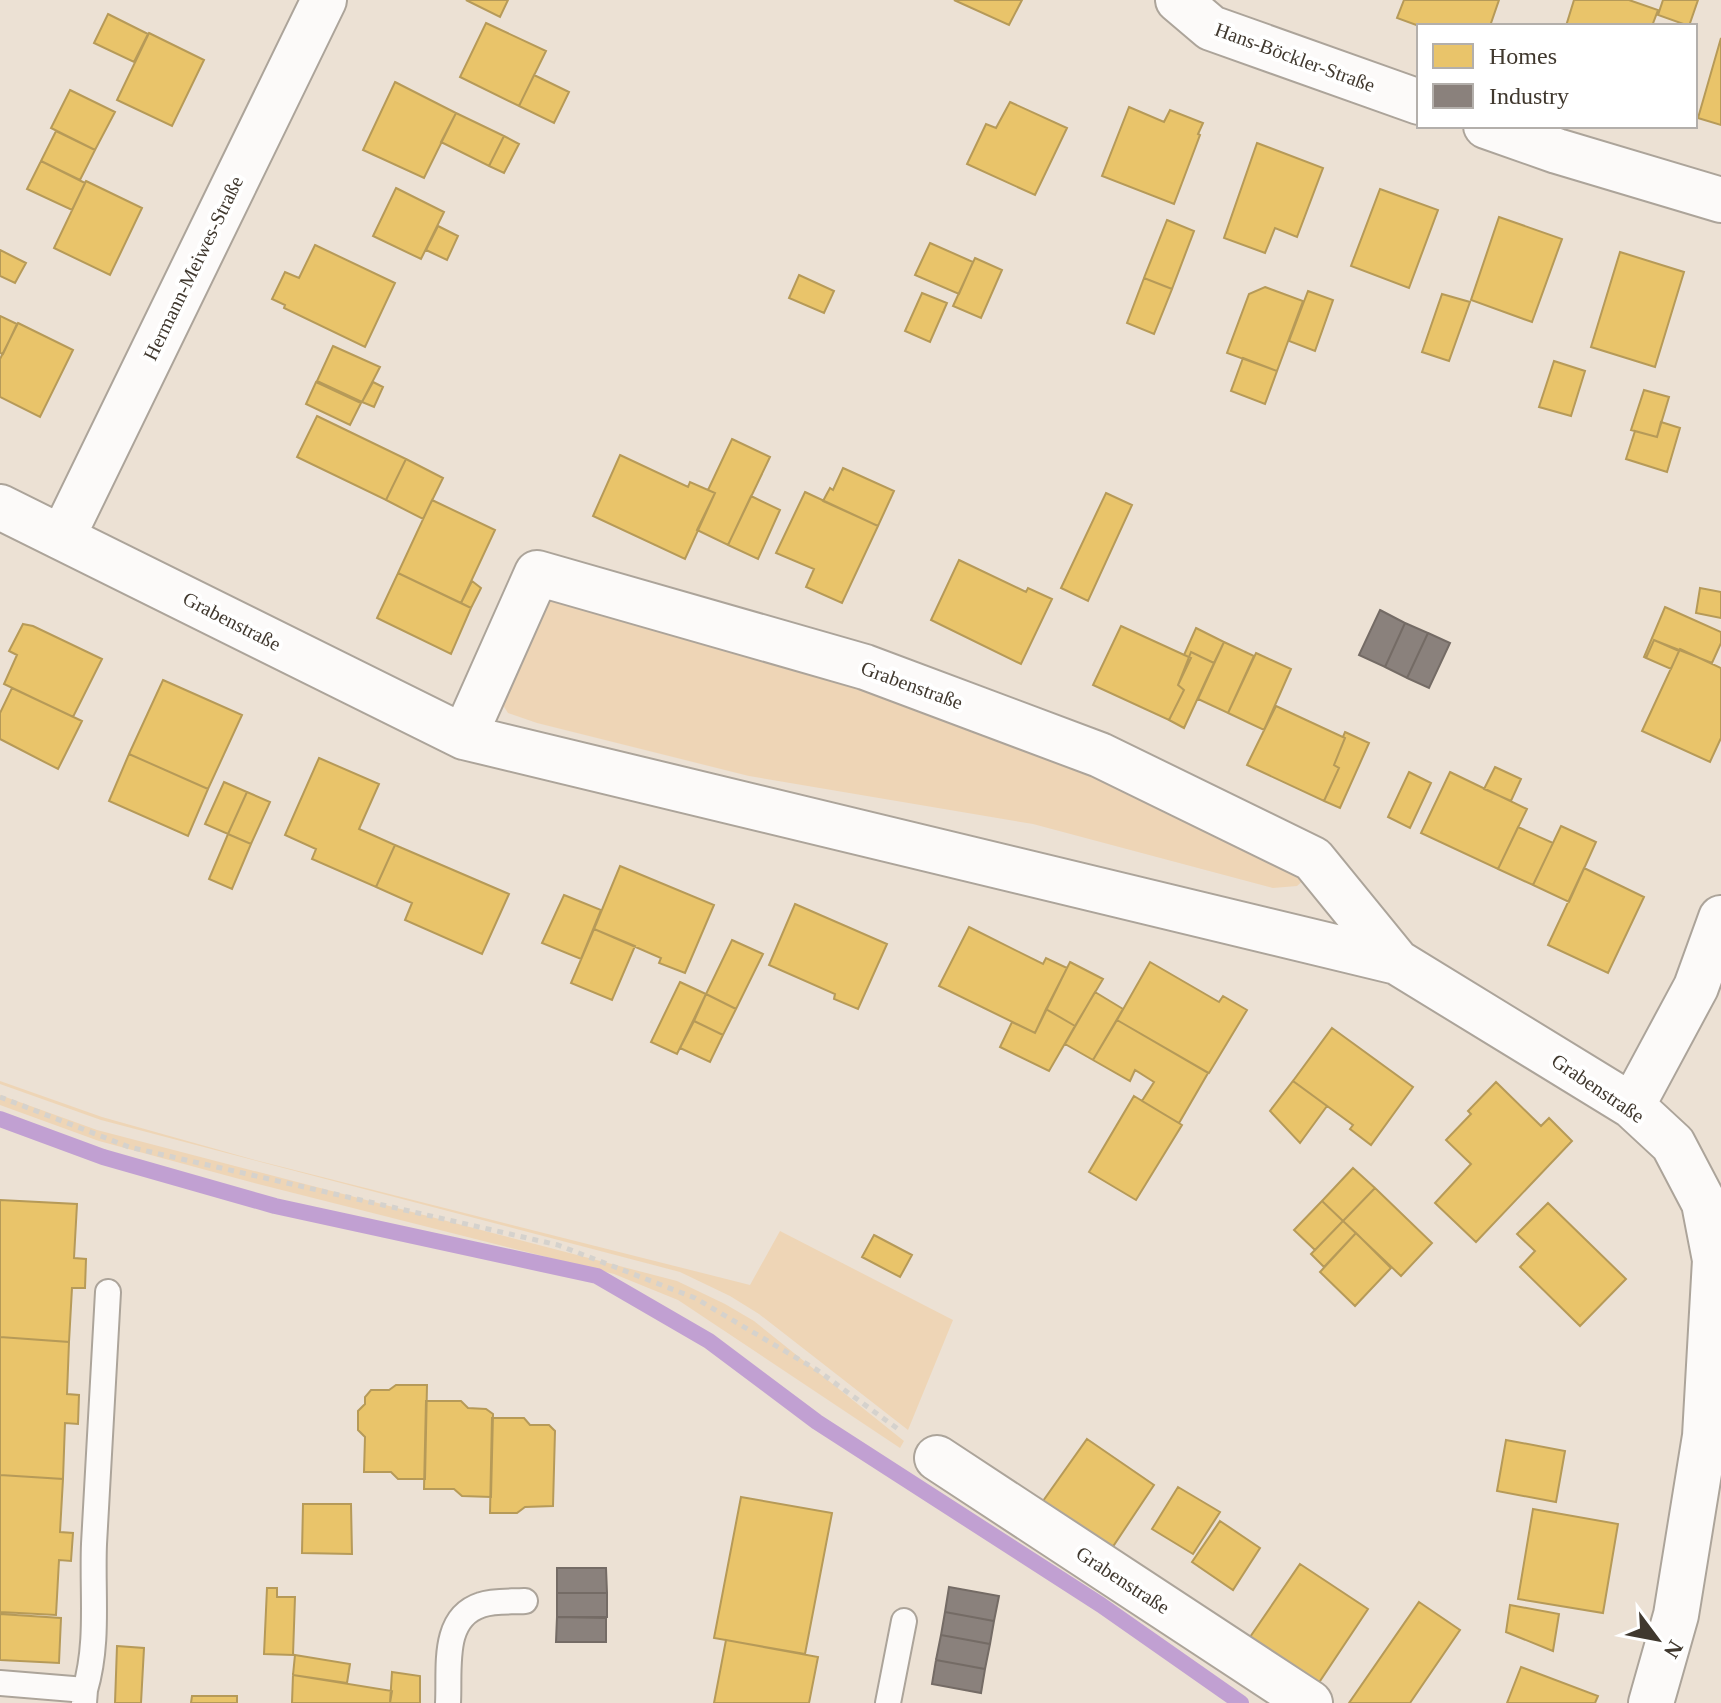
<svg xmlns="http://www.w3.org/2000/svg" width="1721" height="1703" font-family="Georgia,serif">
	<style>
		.green { fill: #eed5b6 }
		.homes { fill: #e9c46a; stroke: #b69a58; stroke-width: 2 }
		.industry { fill: #8a817c; stroke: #746b65; stroke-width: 2 }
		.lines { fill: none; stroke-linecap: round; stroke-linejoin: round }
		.stream { stroke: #c1a0d2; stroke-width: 16 }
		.lane-casing { stroke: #aca49a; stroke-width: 28 }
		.street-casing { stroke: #aca49a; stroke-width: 48 }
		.path { stroke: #d5d2cd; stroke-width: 5; stroke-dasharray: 6 6; stroke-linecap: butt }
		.lane { stroke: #fcfaf9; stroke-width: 24 }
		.street { stroke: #fcfaf9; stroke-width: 44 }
		.labels { text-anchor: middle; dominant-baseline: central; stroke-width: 8; stroke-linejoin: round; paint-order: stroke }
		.street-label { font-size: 20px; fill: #40382e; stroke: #fff }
	</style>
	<rect width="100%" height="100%" fill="#ece1d4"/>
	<path class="green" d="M550,599L585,602L996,731L1308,876L1297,886L1273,888L1033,824L749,776L537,723L508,713L501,702L541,608Z
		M0,1081L102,1117L255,1160L750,1285L780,1231L953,1320L908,1430L759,1314L730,1296L680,1272L101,1120L0,1084Z
		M0,1095L97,1130L677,1281L725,1304L754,1321L904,1441L900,1448L678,1300L614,1274L258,1184L99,1141L0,1105Z"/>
	<path class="homes" d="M466,0H508L500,17Z
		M954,0H1022L1009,25Z
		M1404,0H1499L1490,26H1419L1397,18Z
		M1574,0H1629L1658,10L1652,26H1566Z
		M1663,0H1698L1689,26L1658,15Z
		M108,14L148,34L134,62L94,43Z
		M486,23L546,51L519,106L460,77Z
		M149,33L204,60L172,126L117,100Z
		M1721,38V125L1698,118Z
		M534,75L569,92L554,123L519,106Z
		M395,82L456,113L424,178L363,150Z
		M70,90L115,112L95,150L51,128Z
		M1010,102L1067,128L1035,195L967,164L986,124L996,128Z
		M1129,107L1164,122L1170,110L1203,123L1198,134L1200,135L1174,204L1102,176Z
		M456,113L504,136L489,166L441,142Z
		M56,131L95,150L80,180L41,161Z
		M504,136L519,144L504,173L489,166Z
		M1257,143L1323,168L1297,237L1275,228L1265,253L1224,238Z
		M41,161L85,183L72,210L27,189Z
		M86,181L142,208L110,275L54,248Z
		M396,188L444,212L421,259L373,236Z
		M1380,189L1438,210L1409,288L1351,266Z
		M1499,217L1562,239L1532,322L1471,300Z
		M1167,220L1194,231L1172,289L1144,278Z
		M438,226L458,236L447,260L426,250Z
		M930,243L973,262L959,294L915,275Z
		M315,245L395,283L365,347L284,308L285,305L272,299L285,272L299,278Z
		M0,250L26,263L15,283L0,276Z
		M1620,252L1684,272L1655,367L1591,347Z
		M975,258L1002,270L981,318L953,306Z
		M799,275L834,291L824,313L789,298Z
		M1144,278L1172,289L1154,334L1127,323Z
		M1265,287L1303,301L1277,371L1227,353L1249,294Z
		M1308,291L1333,300L1315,351L1289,341Z
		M922,293L947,303L930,342L905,331Z
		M1442,294L1470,302L1449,361L1422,352Z
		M0,316L17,324L3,354L0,353Z
		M18,323L73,350L40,417L0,397V359Z
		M333,346L380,367L362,402L317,381Z
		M1243,358L1277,371L1265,404L1231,391Z
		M1554,361L1585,371L1571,416L1539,407Z
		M316,382L361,403L350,425L306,404Z
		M373,382L383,387L374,407L362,402Z
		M1644,390L1669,397L1657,437L1631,430Z
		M317,416L406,459L386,500L297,457Z
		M1661,422L1680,428L1667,472L1626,459L1635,431L1657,437Z
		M732,439L770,457L728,545L697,530L715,493L708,490Z
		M620,455L688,487L690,482L715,493L685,559L593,516Z
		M406,459L443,478L423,519L386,500Z
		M843,468L894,491L878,526L823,501L830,488L833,490Z
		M805,492L878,526L842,603L806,587L814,569L776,553Z
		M1106,493L1132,505L1088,601L1061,588Z
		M751,496L780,510L758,559L728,545Z
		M432,500L495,530L461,603L398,573Z
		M959,560L1026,592L1028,588L1052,599L1021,664L931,620Z
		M398,573L471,608L451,654L377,618Z
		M472,581L481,588L471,608L461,603Z
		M1700,588L1721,592V618L1696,613Z
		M1665,607L1721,632V643L1712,663L1654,640L1646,658L1644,657Z
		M23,624L33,626L102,659L73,717L4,684L17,655L9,651Z
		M1121,626L1191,658L1178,685L1184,690L1169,720L1093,685Z
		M1196,628L1224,642L1214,663L1191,652L1189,657L1184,655Z
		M1654,640L1679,651L1671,669L1646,658Z
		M1224,642L1254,656L1228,713L1198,699Z
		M1680,649L1721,668V738L1710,762L1642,731Z
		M1191,652L1214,663L1184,728L1169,720L1184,690L1178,685Z
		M1256,653L1291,669L1264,730L1228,713Z
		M163,680L242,715L208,789L129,754Z
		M12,688L82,721L58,769L0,739V713Z
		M1276,706L1345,738L1334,765L1339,768L1324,801L1247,765Z
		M1345,732L1369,743L1340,808L1324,801L1339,768L1334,765L1345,738L1343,737Z
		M129,754L208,789L188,836L109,801Z
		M319,758L379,784L359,829L395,845L376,887L312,859L316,849L285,835Z
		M1495,767L1521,779L1511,801L1484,789Z
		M1409,772L1431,783L1410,828L1388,817Z
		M1450,772L1527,809L1498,869L1421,833Z
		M224,782L247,792L228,834L205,824Z
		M247,792L270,802L251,844L228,834Z
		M1561,826L1596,842L1569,902L1533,885Z
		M1518,827L1553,843L1533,885L1498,869Z
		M228,834L251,844L232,889L209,879Z
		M395,845L509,894L482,954L405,920L412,903L376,887Z
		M620,866L714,905L685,973L659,963L661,958L594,929Z
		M1584,868L1644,897L1608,973L1548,945Z
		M564,895L601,910L581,959L542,943Z
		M795,904L887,944L858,1009L834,999L835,994L769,965Z
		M969,927L1043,964L1046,958L1067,968L1035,1033L939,986Z
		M594,929L635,946L612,1000L571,983Z
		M732,940L763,954L736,1009L706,994Z
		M1070,962L1103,979L1075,1026L1046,1009Z
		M1150,962L1219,1002L1223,996L1247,1010L1209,1073L1117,1020Z
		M680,982L706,994L677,1054L651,1042Z
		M1095,992L1123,1009L1093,1060L1065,1044Z
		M706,994L736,1009L723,1035L694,1021Z
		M1046,1009L1075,1026L1049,1071L1000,1047L1012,1022L1035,1033Z
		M1117,1020L1208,1073L1179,1123L1142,1101L1154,1082L1135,1070L1130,1081L1093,1060Z
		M694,1021L723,1035L710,1062L680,1048Z
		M1332,1028L1413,1087L1371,1145L1350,1129L1353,1125L1293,1081Z
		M1293,1081L1327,1106L1300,1143L1270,1111Z
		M1496,1082L1541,1126L1549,1118L1572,1141L1476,1242L1435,1203L1471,1164L1446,1140L1471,1114L1468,1111Z
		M1134,1096L1182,1125L1136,1200L1089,1172Z
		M1353,1168L1375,1188L1343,1221L1322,1201Z
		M1375,1188L1432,1243L1401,1276L1343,1221Z
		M0,1200L77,1204L74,1258L86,1259L85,1288H72L69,1342L0,1337Z
		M1322,1201L1343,1221L1315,1250L1294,1230Z
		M1548,1203L1626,1279L1580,1326L1520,1267L1535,1251L1517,1234Z
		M1343,1221L1356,1233L1324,1267L1311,1254Z
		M1356,1233L1391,1268L1355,1306L1320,1272Z
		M874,1235L912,1255L900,1277L862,1257Z
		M0,1337L69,1342L67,1394L79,1395L78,1424L65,1423L63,1479L0,1475Z
		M396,1385H427L425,1479H398L391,1472H364L365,1437L358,1430V1411L365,1404V1397L371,1390H389Z
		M426,1401H461L468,1408L486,1409L493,1414L491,1497L462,1496L454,1489H424Z
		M492,1418H524L530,1425H549L555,1431L553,1506L525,1507L517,1513H490Z
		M1087,1439L1154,1485L1112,1548L1043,1501Z
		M1506,1440L1565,1451L1556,1502L1497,1491Z
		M0,1475L63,1479L60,1532L73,1533L71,1561L59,1560L56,1615L0,1612Z
		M1178,1487L1220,1512L1193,1554L1152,1529Z
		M741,1497L832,1513L805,1654L714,1638Z
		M303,1504H351L352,1554L302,1553Z
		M1533,1509L1618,1524L1603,1613L1518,1599Z
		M1220,1521L1260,1548L1233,1590L1192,1562Z
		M1300,1564L1368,1609L1316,1687L1248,1640Z
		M267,1588H277V1597H295L293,1655L264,1654Z
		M1419,1602L1460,1630L1410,1703H1349Z
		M1510,1605L1559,1614L1553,1651L1506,1632Z
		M0,1614L61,1618L59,1663L0,1660Z
		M726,1640L818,1657L809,1703H714Z
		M117,1646L144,1648L141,1703H115Z
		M295,1655L350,1664L347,1683L293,1675Z
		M1521,1667L1598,1696L1595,1703H1507Z
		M392,1672L420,1676V1703H390Z
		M293,1675L392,1691L390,1703H292Z
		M192,1696H237V1703H191Z"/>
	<path class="industry" d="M1380,610L1405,623L1385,667L1359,655Z
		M1405,623L1428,633L1407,678L1385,667Z
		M1428,633L1450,643L1429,688L1407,678Z
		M557,1568H606L607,1593H557Z
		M949,1587L999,1596L994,1621L945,1612Z
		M557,1593H607V1617H557Z
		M945,1612L994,1621L990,1644L941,1635Z
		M557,1617L606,1618V1642H556Z
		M941,1635L990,1644L985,1669L936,1660Z
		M936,1660L985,1669L981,1693L932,1684Z"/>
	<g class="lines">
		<path class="stream" d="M0,1119L103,1157L275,1206L597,1276L709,1341L817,1422L1101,1605L1241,1703"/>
		<defs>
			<path id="lane" d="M0,1683L85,1690L84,1703
				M85,1690C99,1642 92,1594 94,1544C98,1460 104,1376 108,1292
				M448,1703C450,1669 441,1618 481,1605C494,1600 511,1602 525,1601
				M888,1703L904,1621"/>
			<path id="street" d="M1178,0L1211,28L1419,102
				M1486,126L1557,151L1721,200
				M0,507L464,737L1397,962L1632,1106L1673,1144L1704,1203L1715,1260L1705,1436L1676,1615L1651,1703
				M63,536L324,0
				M464,737L537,573L865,667L1100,755L1313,859L1397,962
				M1632,1106L1696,987L1721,918
				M937,1458L1310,1703"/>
		</defs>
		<use href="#lane" class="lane-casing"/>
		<use href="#street" class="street-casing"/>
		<path class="path" d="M0,1097L129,1147L558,1245L695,1298L817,1370L898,1429"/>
		<use href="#lane" class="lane"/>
		<use href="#street" class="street"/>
	</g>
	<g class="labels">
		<g class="street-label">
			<text transform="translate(1295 57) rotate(20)">Hans-Böckler-Straße</text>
			<text transform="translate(193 268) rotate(-64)">Hermann-Meiwes-Straße</text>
			<text transform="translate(232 621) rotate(27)">Grabenstraße</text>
			<text transform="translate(912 685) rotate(20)">Grabenstraße</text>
			<text transform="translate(1598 1088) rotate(34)">Grabenstraße</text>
			<text transform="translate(1123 1580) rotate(33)">Grabenstraße</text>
		</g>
	</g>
	<rect x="1417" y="24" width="280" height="104" fill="#ffffff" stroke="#b3afab" stroke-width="2"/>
	<rect x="1433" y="44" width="40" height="24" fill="#e9c46a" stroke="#b3afab" stroke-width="2"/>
	<text x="1489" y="64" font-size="24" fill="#40382e">Homes</text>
	<rect x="1433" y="84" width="40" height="24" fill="#8a817c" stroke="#b3afab" stroke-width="2"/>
	<text x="1489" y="104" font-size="24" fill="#40382e">Industry</text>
	<g transform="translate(1657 1639) rotate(122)" stroke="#ffffff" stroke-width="6" paint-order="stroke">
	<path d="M0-6L14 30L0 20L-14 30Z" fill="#40382e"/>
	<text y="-12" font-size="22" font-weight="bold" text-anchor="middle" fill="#40382e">N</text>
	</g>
</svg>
